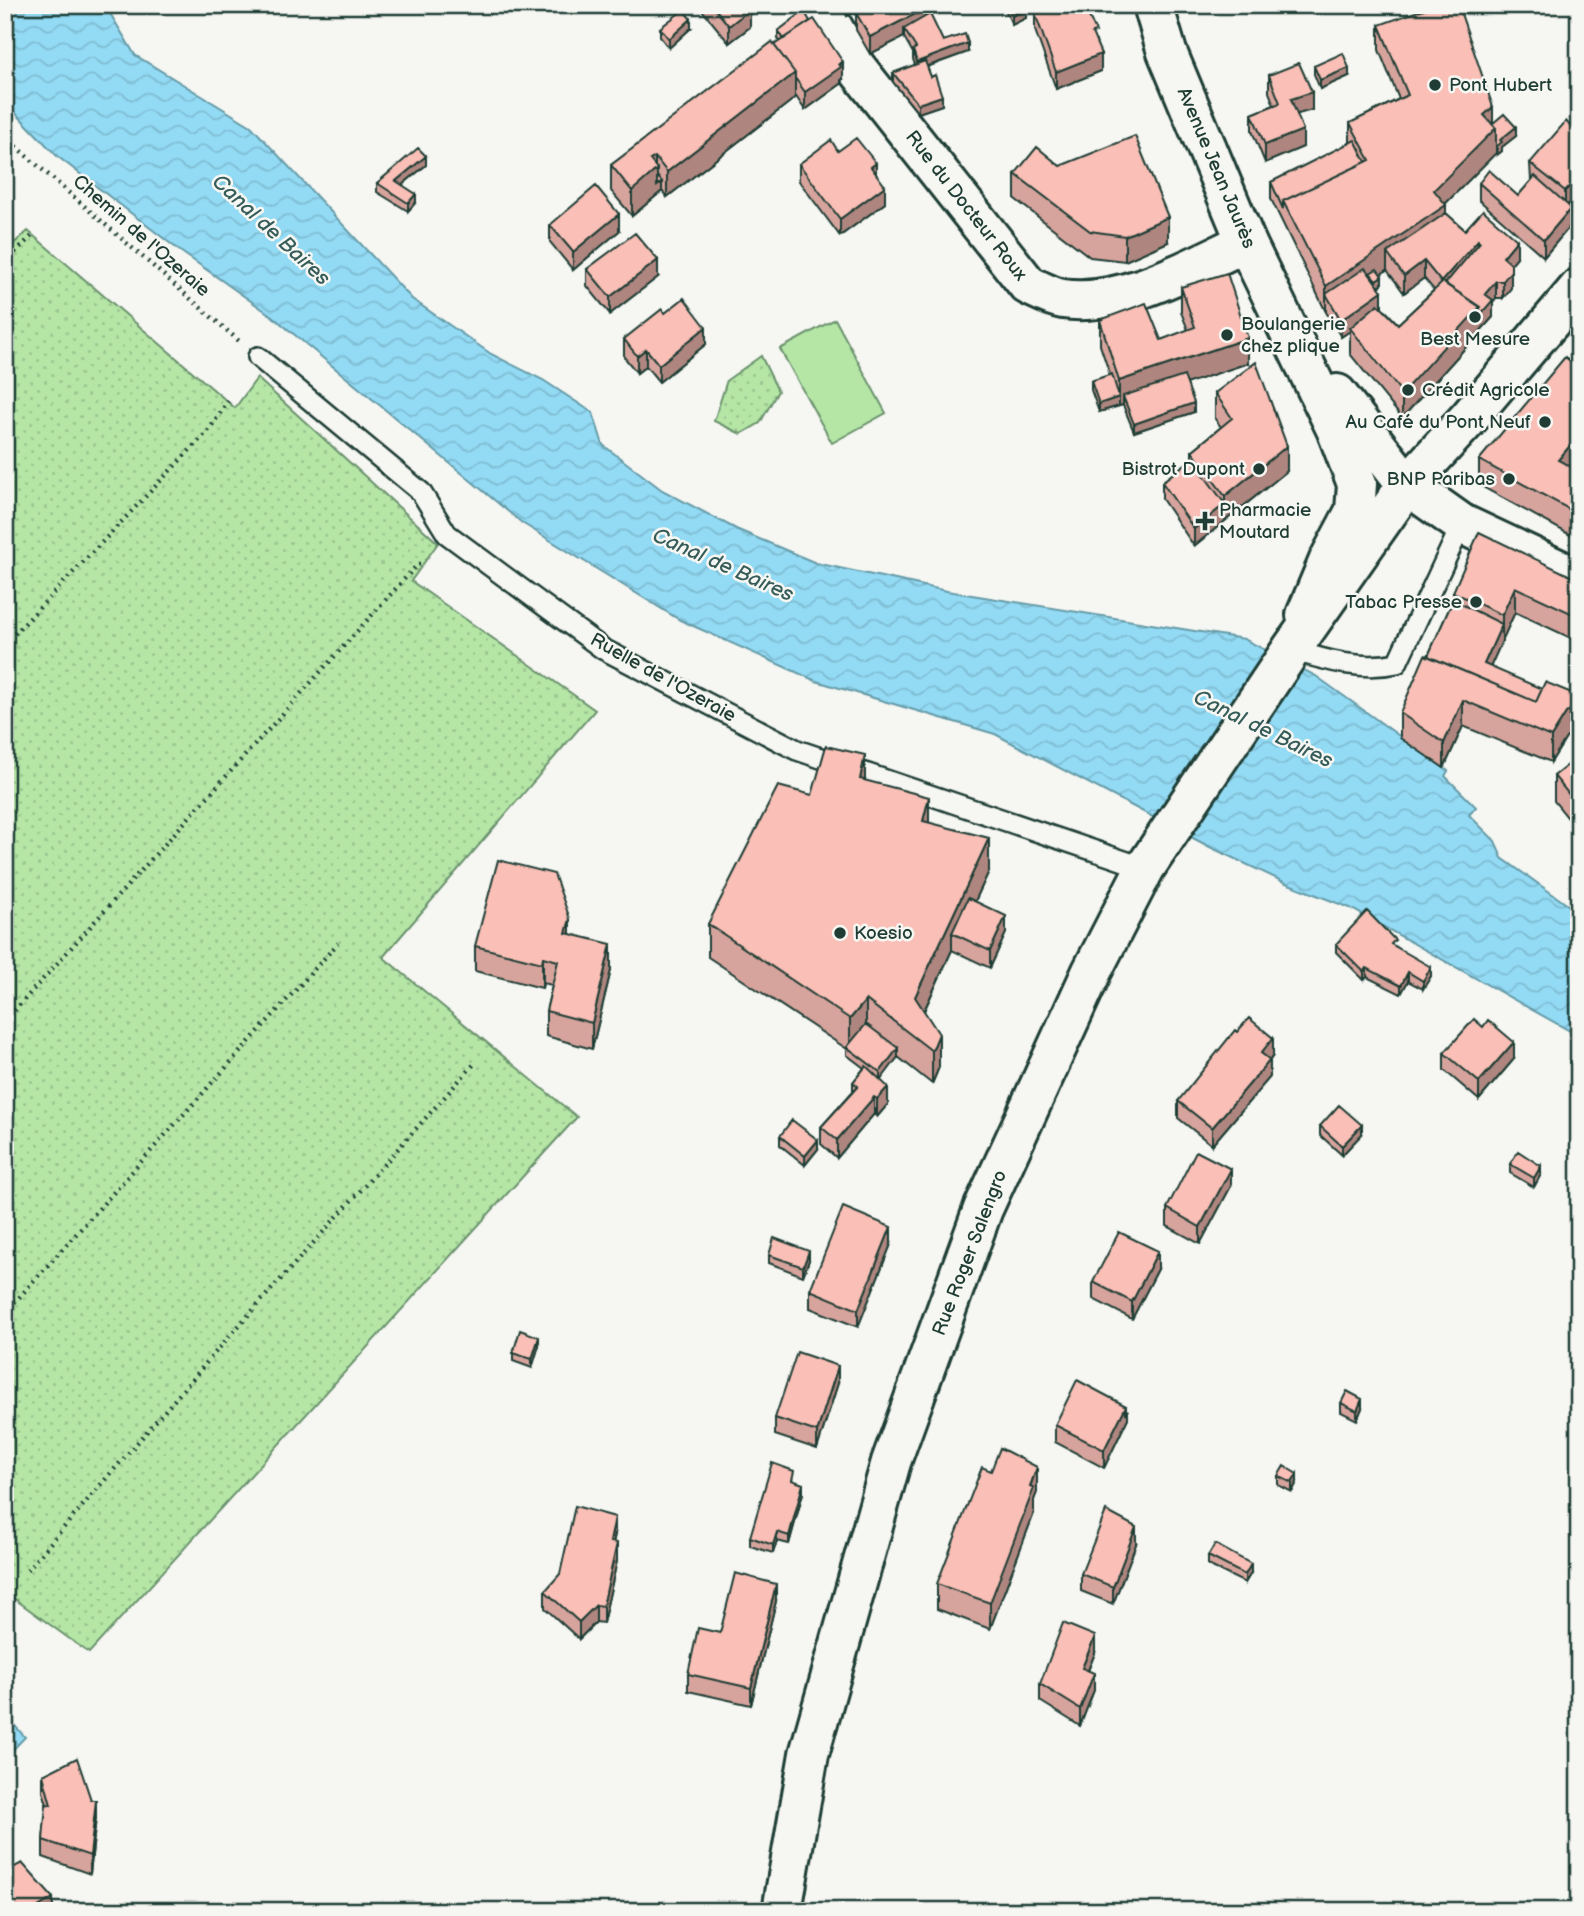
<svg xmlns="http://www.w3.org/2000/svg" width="1584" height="1916" font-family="'Balsamiq Sans',sans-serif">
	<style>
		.green { fill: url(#green-dots); stroke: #6a926d; stroke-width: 2 }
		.pitch { fill: #b5e6a6; stroke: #6a926d; stroke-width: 2 }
		.water { fill: url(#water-waves); stroke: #659ba7; stroke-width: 2 }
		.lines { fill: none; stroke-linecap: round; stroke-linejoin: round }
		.service-casing { stroke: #1f3d34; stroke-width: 24 }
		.minor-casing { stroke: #1f3d34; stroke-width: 44 }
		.secondary-casing { stroke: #1f3d34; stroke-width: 44 }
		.primary-casing { stroke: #1f3d34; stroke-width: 44 }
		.path { stroke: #1f3d34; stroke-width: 4.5; stroke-dasharray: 2 5; stroke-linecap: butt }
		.service { stroke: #f6f6f2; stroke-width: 19 }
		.minor { stroke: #f6f6f2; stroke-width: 38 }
		.secondary { stroke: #f6f6f2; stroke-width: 38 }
		.primary { stroke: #f6f6f2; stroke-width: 38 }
		.wall { fill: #d7a49d; stroke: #1f3d34; stroke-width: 2; fill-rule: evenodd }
		.shaded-wall { fill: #af867f; stroke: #1f3d34; stroke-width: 2 }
		.building { fill: #fabfb6; stroke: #1f3d34; stroke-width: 2 }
		.poi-dot { fill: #1f3d34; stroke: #f6f6f2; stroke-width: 2.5 }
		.labels { text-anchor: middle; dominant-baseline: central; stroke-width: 5; stroke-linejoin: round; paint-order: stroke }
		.poi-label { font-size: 19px; fill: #1f3d34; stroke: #f6f6f2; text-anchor: start }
		.street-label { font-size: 19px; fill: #1f3d34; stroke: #f6f6f2 }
		.water-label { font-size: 21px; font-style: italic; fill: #365c5a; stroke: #f6f6f2 }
	</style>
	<defs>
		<pattern id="green-dots" width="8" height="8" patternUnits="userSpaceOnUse" patternTransform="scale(1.75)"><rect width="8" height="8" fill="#b5e6a6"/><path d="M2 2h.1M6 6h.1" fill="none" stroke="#9bc690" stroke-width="1.8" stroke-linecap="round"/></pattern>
		<pattern id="water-waves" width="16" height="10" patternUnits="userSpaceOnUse" patternTransform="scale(1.75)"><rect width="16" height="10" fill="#93daf4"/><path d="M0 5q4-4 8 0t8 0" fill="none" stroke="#7ebcd2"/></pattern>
	</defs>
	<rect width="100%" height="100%" fill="#f6f6f2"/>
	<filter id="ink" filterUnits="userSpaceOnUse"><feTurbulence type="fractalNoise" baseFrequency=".0143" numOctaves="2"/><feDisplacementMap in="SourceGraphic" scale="14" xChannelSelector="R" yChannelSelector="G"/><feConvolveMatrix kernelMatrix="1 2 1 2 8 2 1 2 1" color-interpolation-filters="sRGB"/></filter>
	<g filter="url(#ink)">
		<path class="green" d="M28,231L235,408L257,378L438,543L411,581L595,710L383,957L577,1117L89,1653L5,1592V251Z
			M761,356L778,391L760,423L741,434L714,421L727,380Z"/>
		<path class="pitch" d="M835,319L886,413L832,443L780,349Z"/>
		<path class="water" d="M5,5H105L135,55L251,126L412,299L491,354L543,380L593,413L603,445L662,490L736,529L816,563L947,591L1244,639L1316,676L1448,771L1445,776L1476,807L1469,815L1495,841L1502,858L1579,913V1036L1350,908L1286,883L1210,847L995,734L816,681L680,620L522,523L272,316L180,251L57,156L5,102Z
			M5,1715L25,1737L5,1758Z"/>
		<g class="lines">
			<defs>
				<path id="service" d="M258,357L421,492L447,534L603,649L797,750L1145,868
					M1291,650C1327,660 1360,671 1397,663L1462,524"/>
				<path id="minor" d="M820,5L855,66L1028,285C1039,290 1051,297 1063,299C1121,308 1194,266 1246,242
					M1407,485L1462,524L1579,579"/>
				<path id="secondary" d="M1153,5L1167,52L1246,242L1336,429L1357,484L1355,511L1329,560L1306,615
					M1337,394L1407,485"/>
				<path id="primary" d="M782,1911L809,1754L891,1462L983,1209L1092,971L1145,868L1291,650L1407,485L1467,420L1579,288"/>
			</defs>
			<use href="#service" class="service-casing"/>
			<use href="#minor" class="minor-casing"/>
			<use href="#secondary" class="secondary-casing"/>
			<use href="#primary" class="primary-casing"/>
			<path class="path" d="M5,137L239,341
				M5,262L33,235
				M5,644L209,430L228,401
				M5,1021L418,564H422
				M5,1313L338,943
				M27,1570L227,1339L475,1063"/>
			<use href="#service" class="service"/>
			<use href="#minor" class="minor"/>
			<use href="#secondary" class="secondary"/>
			<use href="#primary" class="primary"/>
		</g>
		<path class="wall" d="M702,5H762L750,15V27L729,43L702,10Z
			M840,5H868L847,16Z
			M1003,5H1024L1026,18L1012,25Z
			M856,13L925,17L943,41L968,52L927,67L942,105L918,113L893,82V73L915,65L913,59V53L904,37L870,54L856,30Z
			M1035,13L1096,41L1101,71L1056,89L1035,30Z
			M1379,25L1493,124L1516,136L1502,147V151L1497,155L1495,153L1445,204L1446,213L1465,230L1517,257L1511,264V288L1503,298H1496L1493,302V317L1402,418L1350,354V331L1341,337L1326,312L1271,199V182L1350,143V123L1399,99L1379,50ZM1387,270L1404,293L1424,278L1434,290L1398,324L1382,307L1379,287L1382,285L1381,274Z
			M660,28H691L669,48L660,37Z
			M778,31L843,79L841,80V84L805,110L795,95V98L667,197L662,191L632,216L611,191V165L780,42L778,39Z
			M1314,66L1349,76L1320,89L1314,74Z
			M1269,75L1312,110L1297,114L1303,147L1265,163L1252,131V114L1274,105L1269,92Z
			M838,151L876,174L885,203L840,236L799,181V164Z
			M1530,163L1579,193L1568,205L1571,225L1544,257L1479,200V183L1518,196L1531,181Z
			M426,165L402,185L416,202L408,211L377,192V183Z
			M1060,166L1168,242L1125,261L1090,257L1015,199V174Z
			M550,225L619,231L573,270L550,242Z
			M587,269L658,277L610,314L587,286Z
			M1181,287L1248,363L1187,383L1194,412L1134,432L1123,405L1099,412L1091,390V381L1110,375L1100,345V320L1161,340L1188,330L1181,312Z
			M665,313L706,344L659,382L646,366L637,373L624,357V339Z
			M1215,393L1287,471L1194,546L1162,499V482L1192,459V451L1221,427L1215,419Z
			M1479,460L1579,461L1573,468L1579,471L1576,538L1479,485Z
			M1579,580L1575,640L1515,612L1490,666L1566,738L1551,762L1463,726L1444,768L1400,738V713L1428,656L1453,600V592Z
			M1579,774V832L1554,801V776L1577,775Z
			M865,781L929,822L989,871L975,901L1006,933L990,968L952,950L924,1011L939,1067L932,1084L898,1057L880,1080L888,1104L877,1117L874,1114L837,1158L821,1144V1127L853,1091V1082L864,1068L847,1055V1049L708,957V924L812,795Z
			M570,934L611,970L592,1049L546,1036V1011L552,985L543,983L542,988L475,971V946Z
			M1336,944L1395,946L1431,976L1423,989L1408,981L1401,994L1367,977L1364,980L1336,952Z
			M1444,1053L1514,1059L1479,1100L1444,1070Z
			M1273,1056L1270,1060V1077L1212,1145L1178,1118V1101Z
			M1320,1126L1362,1134L1342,1155L1320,1135Z
			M780,1136L818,1149L805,1165L780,1145Z
			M1510,1164L1541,1174L1534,1187L1510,1173Z
			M1231,1186L1200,1244L1167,1226V1208Z
			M891,1244L858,1327L810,1308V1290Z
			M769,1255L809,1260L803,1276L769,1263Z
			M1158,1269L1132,1319L1093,1299V1282Z
			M539,1345L532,1368L513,1361V1353Z
			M838,1383L817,1449L775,1435V1418Z
			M1341,1403L1362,1408L1357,1420L1341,1412Z
			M1126,1409L1128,1418L1104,1468L1055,1442V1425Z
			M1278,1476L1297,1482L1292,1492L1278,1485Z
			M794,1481L803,1493L789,1544L777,1541L773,1553L750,1546V1537Z
			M1037,1492L1034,1500V1513L990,1629L937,1609V1584Z
			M615,1534L613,1543L617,1561L603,1623L596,1622L579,1639L545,1608V1591Z
			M1136,1544L1113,1604L1081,1591V1574Z
			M1208,1556L1251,1573L1245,1583L1208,1565Z
			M776,1601L751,1705L688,1691V1674L720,1633Z
			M1095,1653L1088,1671L1094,1690L1080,1726L1040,1701V1684Z
			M43,1775L96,1817L90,1874L43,1857V1840L47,1804L43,1792Z"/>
		<path class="shaded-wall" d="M745,5H762L750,15V27L729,43V26Z
			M847,5H868L847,16Z
			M925,9V26L904,29V37L870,54V37Z
			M1026,9V18L1012,25V16Z
			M691,19V28L669,48V39Z
			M968,43V52L917,70V62Z
			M1101,54V71L1056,89V72Z
			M843,62V79L841,80V84L805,110V92Z
			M1349,68V76L1320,89V80Z
			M795,73V98L667,197V172Z
			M1312,92V110L1291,116V99Z
			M942,96V105L918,113V104Z
			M1493,107V130L1496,128V153L1440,209L1446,205V230L1387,253V270L1375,278L1370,273V281L1326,294V312V286L1434,190L1484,115Z
			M1516,127V136L1502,147V151L1497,155V146L1500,140Z
			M1303,130V147L1265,163V145Z
			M426,156V165L396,190V181Z
			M655,157V171L657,169V186L662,182V191L632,216V191L650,160Z
			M876,163V180L871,167Z
			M1579,176V193L1565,208V191Z
			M885,186V203L840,236V219Z
			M416,194V202L408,211V203Z
			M1571,208V225L1544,257V240Z
			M619,214V231L573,270V252Z
			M1168,217V242L1125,261V236Z
			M1478,240V257L1441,288V282Z
			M1517,240V257L1503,274V257Z
			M658,260V277L610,314V297Z
			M1424,261V278L1404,293V276Z
			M1511,264V288L1503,298V281Z
			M1382,276V285L1376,288V280Z
			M1496,281V298L1493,302V317L1402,418V393Z
			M1382,291V308L1350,328V331L1341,337V320Z
			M706,327V344L659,382V365Z
			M1248,338V363L1126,404L1123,396V405L1119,406V381Z
			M646,349V366L637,373V356Z
			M1119,397V406L1099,412V404Z
			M1194,403V412L1134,432V424Z
			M1579,435V461L1558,485V460Z
			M1287,446V471L1194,546V529L1225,504V496Z
			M1579,507V532L1576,538V513Z
			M1515,587V612L1502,641V615Z
			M1579,607V633L1575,640V615Z
			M1502,624V641L1484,681V664Z
			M1463,700V726L1444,768V743Z
			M1579,703V728L1566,738L1551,762V737L1566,713Z
			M865,755V788L860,779Z
			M929,797V830L923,821Z
			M989,838V871L959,936L952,933V950L915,1030V997Z
			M1006,916V933L990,968V951Z
			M570,919V944L566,933Z
			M611,944V970L592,1049V1023Z
			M543,957V983L542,988V963Z
			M1431,967V976L1423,989V981Z
			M1367,968V977L1364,980V972Z
			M1408,972V981L1401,994V986Z
			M866,1000V1032L850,1049V1019Z
			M939,1034V1067L932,1084V1051Z
			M1273,1038V1056L1261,1070V1053Z
			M1514,1042V1059L1479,1100V1082Z
			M898,1048V1057L880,1081V1072Z
			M1270,1060V1077L1212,1145V1128Z
			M888,1087V1104L877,1117V1099Z
			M874,1097V1114L837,1158V1140Z
			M1362,1125V1134L1342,1155V1146Z
			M818,1140V1149L805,1165V1156Z
			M1541,1166V1174L1534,1187V1178Z
			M1231,1169V1186L1200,1244V1227Z
			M891,1227V1244L858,1327V1310Z
			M809,1251V1260L803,1276V1267Z
			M1158,1251V1269L1132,1319V1302Z
			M539,1337V1345L532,1368V1359Z
			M838,1366V1383L817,1449V1432Z
			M1362,1399V1408L1357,1420V1411Z
			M1126,1406V1414L1128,1410V1418L1104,1468V1450Z
			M1037,1467V1492L1034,1500V1513L990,1629V1603Z
			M1297,1474V1482L1292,1492V1483Z
			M803,1484V1493L789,1544V1536Z
			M615,1517V1534L610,1559V1542Z
			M1136,1527V1544L1113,1604V1587Z
			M777,1532V1541L773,1553V1545Z
			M617,1543V1561L603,1623V1606Z
			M1251,1564V1573L1245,1583V1575Z
			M776,1584V1601L751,1705V1688Z
			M596,1605V1622L579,1639V1622Z
			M1095,1636V1653L1082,1685V1668Z
			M1094,1673V1690L1080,1726V1709Z
			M96,1800V1817L90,1874V1856Z
			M53,1898V1911H31Z"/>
		<path class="building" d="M712,5H747L750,9L729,26Z
			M871,5H923L925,9L870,37L856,13Z
			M1007,5H1024L1026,9L1012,16Z
			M1057,5H1084L1096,32L1092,33L1101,54L1056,72L1035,13Z
			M1435,5H1458L1493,107L1484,115L1496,128L1434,190L1446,205L1326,286L1283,201L1370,160L1350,123L1408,95L1379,25Z
			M683,10L691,19L669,39L660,28Z
			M804,11L810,21L784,39L778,31Z
			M930,14L943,41L965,34L968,43L917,62L913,50L916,48L904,29Z
			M814,19L843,62L839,64L841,67L805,92L795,78V73L774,45Z
			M772,42L795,73L667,172L655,157L650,160L657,169L632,191L611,165Z
			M1343,53L1349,68L1320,80L1314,66Z
			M925,61L931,77L935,75L942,96L918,104L893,73Z
			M1299,63L1312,92L1291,99L1303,130L1265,145L1252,114L1280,103L1269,75Z
			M1504,114L1516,127L1500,140L1502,142L1497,146L1496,145V128L1492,124Z
			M1566,121L1579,137V176L1565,191L1530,163Z
			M1135,136L1168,217L1125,236L1090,231L1015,174L1037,147L1060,166Z
			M856,138L876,163L871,167L885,186L840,219L799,164L831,140L838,151Z
			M1355,140L1366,162L1283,201V209L1271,182Z
			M418,148L426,156L396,181L416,194L408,203L377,183Z
			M1489,170L1518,196L1535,176L1571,208L1544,240L1479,183Z
			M657,176L662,182L657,186Z
			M596,186L619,214L573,252L550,225Z
			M1483,210L1517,240L1503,257L1511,264V271L1503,281H1496L1485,294L1493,300L1480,315V307L1445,284L1480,242L1478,240L1441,282L1424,261L1404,276L1387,253L1446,213L1465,230Z
			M635,233L658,260L610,297L587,269Z
			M1365,268L1382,291L1341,320L1326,294Z
			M1377,269L1382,276L1376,280L1370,273Z
			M1227,273L1248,338L1119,381L1100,320L1146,303L1161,340L1195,327L1181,287Z
			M1443,282L1480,307L1402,393L1350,328L1378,304L1398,324Z
			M684,298L706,327L659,365L646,349L637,356L624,339L662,309L665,313Z
			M1565,357L1579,368V435L1558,460L1579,471V507L1576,513L1479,460Z
			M1256,362L1287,446L1225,496L1192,451L1232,418L1215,393Z
			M1112,374L1119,397L1099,404L1091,381Z
			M1184,376L1194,403L1134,424L1123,396Z
			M1192,459L1225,504L1194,529L1162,482Z
			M1479,532L1579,580V607L1575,615L1515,587L1502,615L1453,592Z
			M1453,600L1502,624L1484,664L1542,689L1536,702L1428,656Z
			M1425,655L1536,702L1545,682L1579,696V703L1566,713L1551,737L1463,700L1444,743L1400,713Z
			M826,746L865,755L860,779L929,797L923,821L989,838L915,997L939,1034L932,1051L866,1000L850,1019L708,924L778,786L812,795Z
			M1569,764L1577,775L1579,774V807L1554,776Z
			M498,860L554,874L570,919L566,933L611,944L592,1023L546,1011L558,961L543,957L542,963L475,946Z
			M968,898L1006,916L990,951L952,933Z
			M1367,911L1395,940L1391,944L1431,967L1423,981L1408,972L1401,986L1367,968L1364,972L1336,944Z
			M1249,1018L1273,1038L1261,1053L1270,1060L1212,1128L1178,1101L1235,1030L1237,1032Z
			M1474,1019L1483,1027L1488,1020L1514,1042L1479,1082L1444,1053Z
			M866,1024L898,1048L880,1072L847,1047Z
			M866,1066L888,1087L877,1099L874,1097L837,1140L821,1127L858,1086L853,1082Z
			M1339,1105L1362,1125L1342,1146L1320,1126Z
			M792,1120L818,1140L805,1156L780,1136Z
			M1196,1151L1231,1169L1200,1227L1167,1208Z
			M1518,1151L1541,1166L1534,1178L1510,1164Z
			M843,1207L891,1227L858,1310L810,1290Z
			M1119,1232L1158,1251L1132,1302L1093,1282Z
			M774,1238L809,1251L803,1267L769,1255Z
			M520,1330L539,1337L532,1359L513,1353Z
			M797,1352L838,1366L817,1432L775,1418Z
			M1077,1380L1126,1406L1104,1450L1055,1425Z
			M1347,1391L1362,1399L1357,1411L1341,1403Z
			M1000,1448L1037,1467L1030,1486L1034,1488L990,1603L937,1584L982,1467L991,1471Z
			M772,1463L794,1471L792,1480L803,1484L789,1536L777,1532L773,1545L750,1537Z
			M1284,1466L1297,1474L1292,1483L1278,1476Z
			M575,1506L615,1517L610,1542L617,1543L603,1606L596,1605L579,1622L545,1591L560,1574Z
			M1106,1511L1136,1527L1113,1587L1081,1574Z
			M1215,1544L1251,1564L1245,1575L1208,1556Z
			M735,1573L776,1584L751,1688L688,1674L698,1628L720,1633Z
			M1063,1623L1095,1636L1082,1668L1094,1673L1080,1709L1040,1684Z
			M77,1758L91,1800H96L90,1856L43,1840L46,1804L51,1805L43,1775Z
			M22,1863L53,1898L31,1911H5V1872Z"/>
	</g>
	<g class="poi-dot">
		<circle cx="1435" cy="85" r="7"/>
		<circle cx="1475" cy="317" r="7"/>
		<circle cx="1227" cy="335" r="7"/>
		<circle cx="1408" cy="390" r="7"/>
		<circle cx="1545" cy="422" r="7"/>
		<circle cx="1259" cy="469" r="7"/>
		<circle cx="1509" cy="479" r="7"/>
		<path d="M1201.5 510.5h7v7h7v7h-7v7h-7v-7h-7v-7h7z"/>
		<circle cx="1476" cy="602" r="7"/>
		<circle cx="840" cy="933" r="7"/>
	</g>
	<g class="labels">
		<g class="poi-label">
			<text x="1449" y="85">Pont Hubert</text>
			<text x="1241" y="324">Boulangerie<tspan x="1241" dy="22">chez plique</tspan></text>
			<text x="1475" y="339" text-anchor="middle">Best Mesure</text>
			<text x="1422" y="390">Crédit Agricole</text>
			<text x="1531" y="422" text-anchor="end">Au Café du Pont Neuf</text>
			<text x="1245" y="469" text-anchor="end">Bistrot Dupont</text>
			<text x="1495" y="479" text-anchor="end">BNP Paribas</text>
			<text x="1219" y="510">Pharmacie<tspan x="1219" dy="22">Moutard</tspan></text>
			<text x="1462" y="602" text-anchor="end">Tabac Presse</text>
			<text x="854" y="933">Koesio</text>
		</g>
		<g class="street-label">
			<text transform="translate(1216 168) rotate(67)">Avenue Jean Jaurès</text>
			<text transform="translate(966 206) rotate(52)">Rue du Docteur Roux</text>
			<text transform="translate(141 236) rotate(41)">Chemin de l'Ozeraie</text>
			<text transform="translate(663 678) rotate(29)">Ruelle de l'Ozeraie</text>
			<text transform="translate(970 1253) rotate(-69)">Rue Roger Salengro</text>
		</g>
		<g class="water-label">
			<text transform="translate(271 230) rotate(43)">Canal de Baires</text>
			<text transform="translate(723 565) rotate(24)">Canal de Baires</text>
			<text transform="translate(1263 729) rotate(26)">Canal de Baires</text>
		</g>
	</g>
	<rect width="1584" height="1916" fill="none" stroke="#f6f6f2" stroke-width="28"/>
	<rect x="14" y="14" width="1556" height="1888" fill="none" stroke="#1f3d34" stroke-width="2.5" filter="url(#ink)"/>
</svg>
